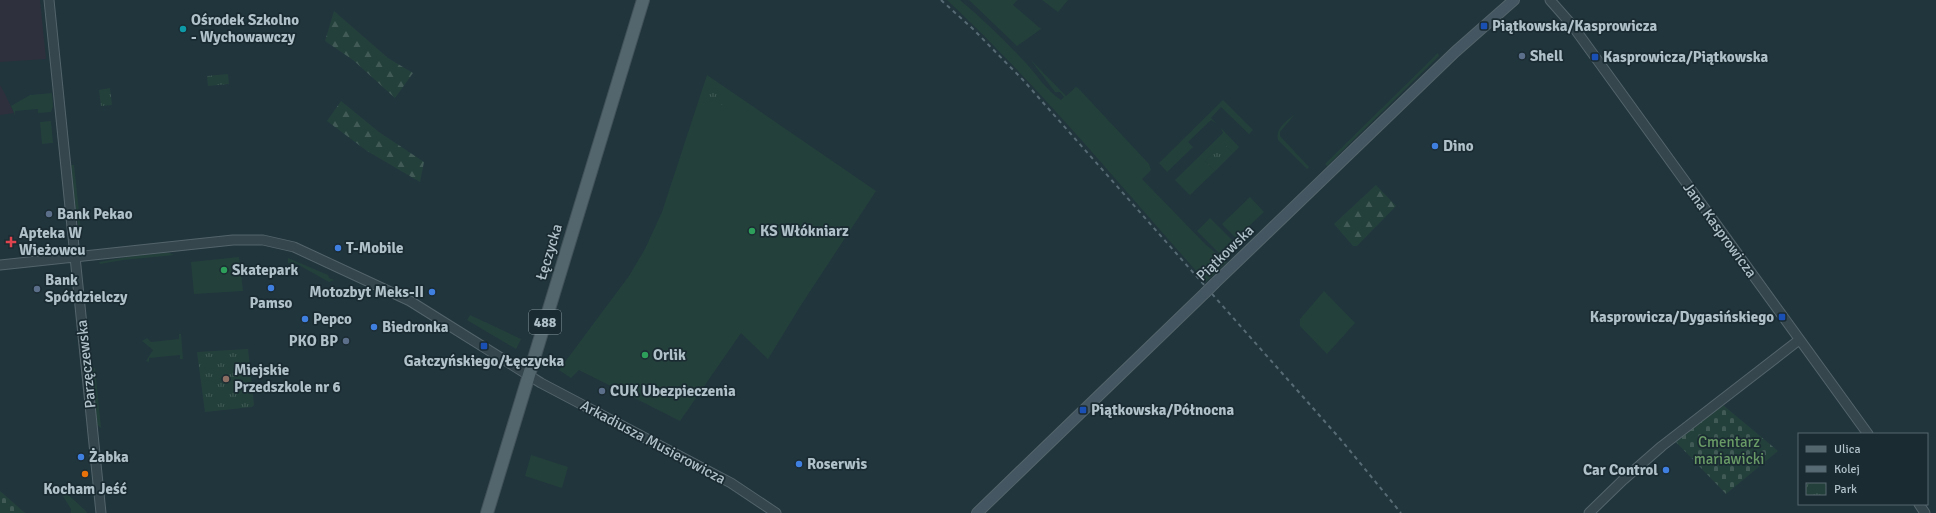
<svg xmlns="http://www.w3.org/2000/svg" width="1936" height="513" font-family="Signika,sans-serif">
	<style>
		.medical { fill: #2e303e }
		.grass { fill: #24403b }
		.forest { fill: url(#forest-firs) }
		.cemetery { fill: url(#cemetery-stones) }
		.park { fill: url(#park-tufts) }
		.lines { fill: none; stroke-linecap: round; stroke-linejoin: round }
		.tertiary-casing { stroke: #54646b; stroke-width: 11 }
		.secondary-casing { stroke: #54646b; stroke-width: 12 }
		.primary-casing { stroke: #425259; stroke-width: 14 }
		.tertiary { stroke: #35464d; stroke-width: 9 }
		.secondary { stroke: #435661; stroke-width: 10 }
		.primary { stroke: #53666e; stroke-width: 12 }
		.rail { stroke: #576b75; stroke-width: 2; stroke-dasharray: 4 4; stroke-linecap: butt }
		.secondary-bridge-casing { stroke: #54646b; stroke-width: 12; stroke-linecap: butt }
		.secondary-bridge { stroke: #435661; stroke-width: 10 }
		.transit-dot { fill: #1a4fb4; stroke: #1b2b32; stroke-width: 1.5 }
		.culture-dot { fill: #0f9aa8; stroke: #1b2b32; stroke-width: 1.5 }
		.service-dot { fill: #5c6f8a; stroke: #1b2b32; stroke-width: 1.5 }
		.shop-dot { fill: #3f7fe0; stroke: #1b2b32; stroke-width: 1.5 }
		.leisure-dot { fill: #2e9e5b; stroke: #1b2b32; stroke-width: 1.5 }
		.health-dot { fill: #e0444e; stroke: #1b2b32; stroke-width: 1.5 }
		.education-dot { fill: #8d6e63; stroke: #1b2b32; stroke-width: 1.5 }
		.food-dot { fill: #e8710a; stroke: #1b2b32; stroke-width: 1.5 }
		.labels { text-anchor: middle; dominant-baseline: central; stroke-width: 3.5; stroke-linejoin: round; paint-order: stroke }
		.shield { fill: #1b2b32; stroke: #84949c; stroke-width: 1 }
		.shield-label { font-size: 14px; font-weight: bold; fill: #b1c1c9 }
		.poi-label { font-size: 15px; font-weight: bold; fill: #b1c1c9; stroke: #1b2b32; text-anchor: start }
		.street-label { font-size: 15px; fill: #b1c1c9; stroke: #1b2b32 }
		.park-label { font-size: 15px; fill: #699b66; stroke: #1b2b32 }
	</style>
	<defs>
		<pattern id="forest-firs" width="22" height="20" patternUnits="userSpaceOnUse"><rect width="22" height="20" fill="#24403b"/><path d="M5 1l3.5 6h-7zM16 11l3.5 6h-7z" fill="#415a56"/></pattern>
		<pattern id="cemetery-stones" width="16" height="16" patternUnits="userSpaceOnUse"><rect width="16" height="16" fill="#24403b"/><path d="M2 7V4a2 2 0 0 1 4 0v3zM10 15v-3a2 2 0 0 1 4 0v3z" fill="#415a56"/></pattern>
		<pattern id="park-tufts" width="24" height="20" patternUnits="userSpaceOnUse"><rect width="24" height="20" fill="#24403b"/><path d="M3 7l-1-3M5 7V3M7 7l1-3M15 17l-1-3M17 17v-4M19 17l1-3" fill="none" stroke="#415a56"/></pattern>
	</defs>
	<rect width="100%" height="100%" fill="#21353d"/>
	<path class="medical" d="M0,0H40L46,59L0,62Z
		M0,85L5,94L14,113L0,115Z"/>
	<path class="grass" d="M947,0H960C983,19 1004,40 1025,62C1037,75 1046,90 1061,100L1064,97L1060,92H1055L1030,59L1066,96L1076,87L1078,88L1149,164L1151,170L1142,179L1206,245L1227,262L1206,282C1121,187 1040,87 947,0Z
		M969,0H1017L1013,5L1041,29L1017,46Z
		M1042,0H1068L1058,12Z
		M1438,53L1439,56L1327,166L1325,164Z
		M707,75L876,191L801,305L768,359L741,333L680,421L579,370L571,378L559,370L629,276L645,249L662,212Z
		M52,93L53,106L51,112L38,113V109L15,111V115L11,106L30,95Z
		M1223,100L1253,130L1249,134L1221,107L1211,118L1217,124L1211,120L1188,142L1193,147L1167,172L1159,163Z
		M1295,114L1280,132V136L1309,167L1307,169L1278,140C1275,128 1287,121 1295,114Z
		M51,121L53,143L42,144L40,122Z
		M1221,128L1239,147L1233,153L1223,144L1205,161L1215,171L1190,195L1175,180L1223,133Z
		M70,165H74L81,230L79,231Z
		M1250,197L1264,212L1236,238L1222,224Z
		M1210,218L1232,240L1219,253L1197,231Z
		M167,252L174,255L123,260L100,264L99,262L127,257Z
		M239,257L243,291L194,294L191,262Z
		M288,258L328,275L329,278L334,280L329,282L297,264L288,263Z
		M1324,291L1355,323L1327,354L1300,326V319Z
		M470,315L521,339L516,349L467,320Z
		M179,334H181L183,359H180V355L149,358V362L146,361L153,350L142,341L147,338L151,342L179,339Z
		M91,368H95L101,428L96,424Z
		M531,455L568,467L562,488L525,476Z
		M63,490L86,511L87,513H71V509L61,493Z"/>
	<path class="forest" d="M334,11L388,58L413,73L395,98L353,60L325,41Z
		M341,101L379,132L424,162L420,182L367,151L327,121Z
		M1376,185L1396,206L1357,246H1353L1334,224Z"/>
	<path class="cemetery" d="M1723,405L1778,451L1726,494L1676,442Z
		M0,491L25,513H0Z"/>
	<path class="park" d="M228,74L229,84L208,86L207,76Z
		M110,88L112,105L101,106L99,90Z
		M704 99a10 10 0 1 1 20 0a10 10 0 1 1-20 0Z
		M1223,143L1233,153L1215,171L1205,161Z
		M248,349L254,405L252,407L205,412L197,352Z"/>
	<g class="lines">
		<defs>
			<path id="tertiary" d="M49,0L101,513
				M1550,0L1572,25L1868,434
				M0,265L233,240H263L294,247L410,301L541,383L731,483L776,513
				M1919,504L1925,513
				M1589,513L1623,480L1662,446L1799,340"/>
			<path id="secondary" d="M1215,283L1455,52L1514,0
				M977,513L1205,293"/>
			<path id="primary" d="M487,513L643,0"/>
		</defs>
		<use href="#tertiary" class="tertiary-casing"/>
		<use href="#secondary" class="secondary-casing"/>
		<use href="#primary" class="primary-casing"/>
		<use href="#tertiary" class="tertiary"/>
		<use href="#secondary" class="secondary"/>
		<use href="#primary" class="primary"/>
		<path class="rail" d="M941,0L973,29L1024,81L1342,441L1401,513"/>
		<defs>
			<path id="secondary-bridge" d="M1205,293L1215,283"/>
		</defs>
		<use href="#secondary-bridge" class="secondary-bridge-casing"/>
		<use href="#secondary-bridge" class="secondary-bridge"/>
	</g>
	<g class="transit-dot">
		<rect x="1480" y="22" width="8" height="8" rx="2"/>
		<rect x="1591" y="53" width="8" height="8" rx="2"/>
		<rect x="1778" y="313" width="8" height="8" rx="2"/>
		<rect x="480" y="342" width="8" height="8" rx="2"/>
		<rect x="1079" y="406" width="8" height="8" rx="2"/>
	</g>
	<circle class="culture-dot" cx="183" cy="29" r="4"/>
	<g class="service-dot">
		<circle cx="1522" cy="56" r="4"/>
		<circle cx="49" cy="214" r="4"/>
		<circle cx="37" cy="289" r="4"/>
		<circle cx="346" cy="341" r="4"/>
		<circle cx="602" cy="391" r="4"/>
	</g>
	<g class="shop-dot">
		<circle cx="1435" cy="146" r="4"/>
		<circle cx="338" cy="248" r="4"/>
		<circle cx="271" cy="288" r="4"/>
		<circle cx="432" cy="292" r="4"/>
		<circle cx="305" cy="319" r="4"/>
		<circle cx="374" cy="327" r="4"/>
		<circle cx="81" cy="457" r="4"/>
		<circle cx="799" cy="464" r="4"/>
		<circle cx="1666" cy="470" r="4"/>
	</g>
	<g class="leisure-dot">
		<circle cx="752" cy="231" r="4"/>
		<circle cx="224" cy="270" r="4"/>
		<circle cx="645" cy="355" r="4"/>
	</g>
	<path class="health-dot" d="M9 236h4v4h4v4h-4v4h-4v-4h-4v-4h4z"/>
	<circle class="education-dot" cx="226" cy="379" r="4"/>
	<circle class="food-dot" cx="85" cy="474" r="4"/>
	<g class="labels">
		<rect class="shield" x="529" y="310" width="32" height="24" rx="3"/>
		<g class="shield-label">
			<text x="545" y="322">488</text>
		</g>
		<g class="poi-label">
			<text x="191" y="20">Ośrodek Szkolno<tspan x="191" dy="17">- Wychowawczy</tspan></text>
			<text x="1492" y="26">Piątkowska/Kasprowicza</text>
			<text x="1530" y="56">Shell</text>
			<text x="1603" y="57">Kasprowicza/Piątkowska</text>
			<text x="1443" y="146">Dino</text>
			<text x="57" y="214">Bank Pekao</text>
			<text x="760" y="231">KS Włókniarz</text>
			<text x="19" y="233">Apteka W<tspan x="19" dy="17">Wieżowcu</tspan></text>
			<text x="346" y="248">T-Mobile</text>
			<text x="232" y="270">Skatepark</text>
			<text x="45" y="280">Bank<tspan x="45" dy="17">Spółdzielczy</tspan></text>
			<text x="424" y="292" text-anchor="end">Motozbyt Meks-II</text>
			<text x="271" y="303" text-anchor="middle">Pamso</text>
			<text x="1774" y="317" text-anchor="end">Kasprowicza/Dygasińskiego</text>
			<text x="313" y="319">Pepco</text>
			<text x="382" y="327">Biedronka</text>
			<text x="338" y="341" text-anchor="end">PKO BP</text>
			<text x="653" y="355">Orlik</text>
			<text x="484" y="361" text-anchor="middle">Gałczyńskiego/Łęczycka</text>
			<text x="234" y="370">Miejskie<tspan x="234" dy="17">Przedszkole nr 6</tspan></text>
			<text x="610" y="391">CUK Ubezpieczenia</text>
			<text x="1091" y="410">Piątkowska/Północna</text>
			<text x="89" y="457">Żabka</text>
			<text x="807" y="464">Roserwis</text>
			<text x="1658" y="470" text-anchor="end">Car Control</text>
			<text x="85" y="489" text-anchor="middle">Kocham Jeść</text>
		</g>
		<g class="street-label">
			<text transform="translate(1720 230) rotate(54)">Jana Kasprowicza</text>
			<text transform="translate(549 252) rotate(-73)">Łęczycka</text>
			<text transform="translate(1225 253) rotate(-44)">Piątkowska</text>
			<text transform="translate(86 364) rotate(-96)">Parzęczewska</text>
			<text transform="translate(653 442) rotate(28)">Arkadiusza Musierowicza</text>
		</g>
		<g class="park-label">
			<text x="1729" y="442">Cmentarz<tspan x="1729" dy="17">mariawicki</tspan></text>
		</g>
	</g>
	<rect x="1798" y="433" width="130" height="72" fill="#1b2b32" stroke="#57676e"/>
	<rect x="1806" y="446" width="20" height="6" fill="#53666e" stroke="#57676e"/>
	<text x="1834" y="453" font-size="12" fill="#b1c1c9">Ulica</text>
	<rect x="1806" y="466" width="20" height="6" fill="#576b75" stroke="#57676e"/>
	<text x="1834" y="473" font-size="12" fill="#b1c1c9">Kolej</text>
	<rect x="1806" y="483" width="20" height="12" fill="url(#park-tufts)" stroke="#57676e"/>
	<text x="1834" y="493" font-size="12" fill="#b1c1c9">Park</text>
</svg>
